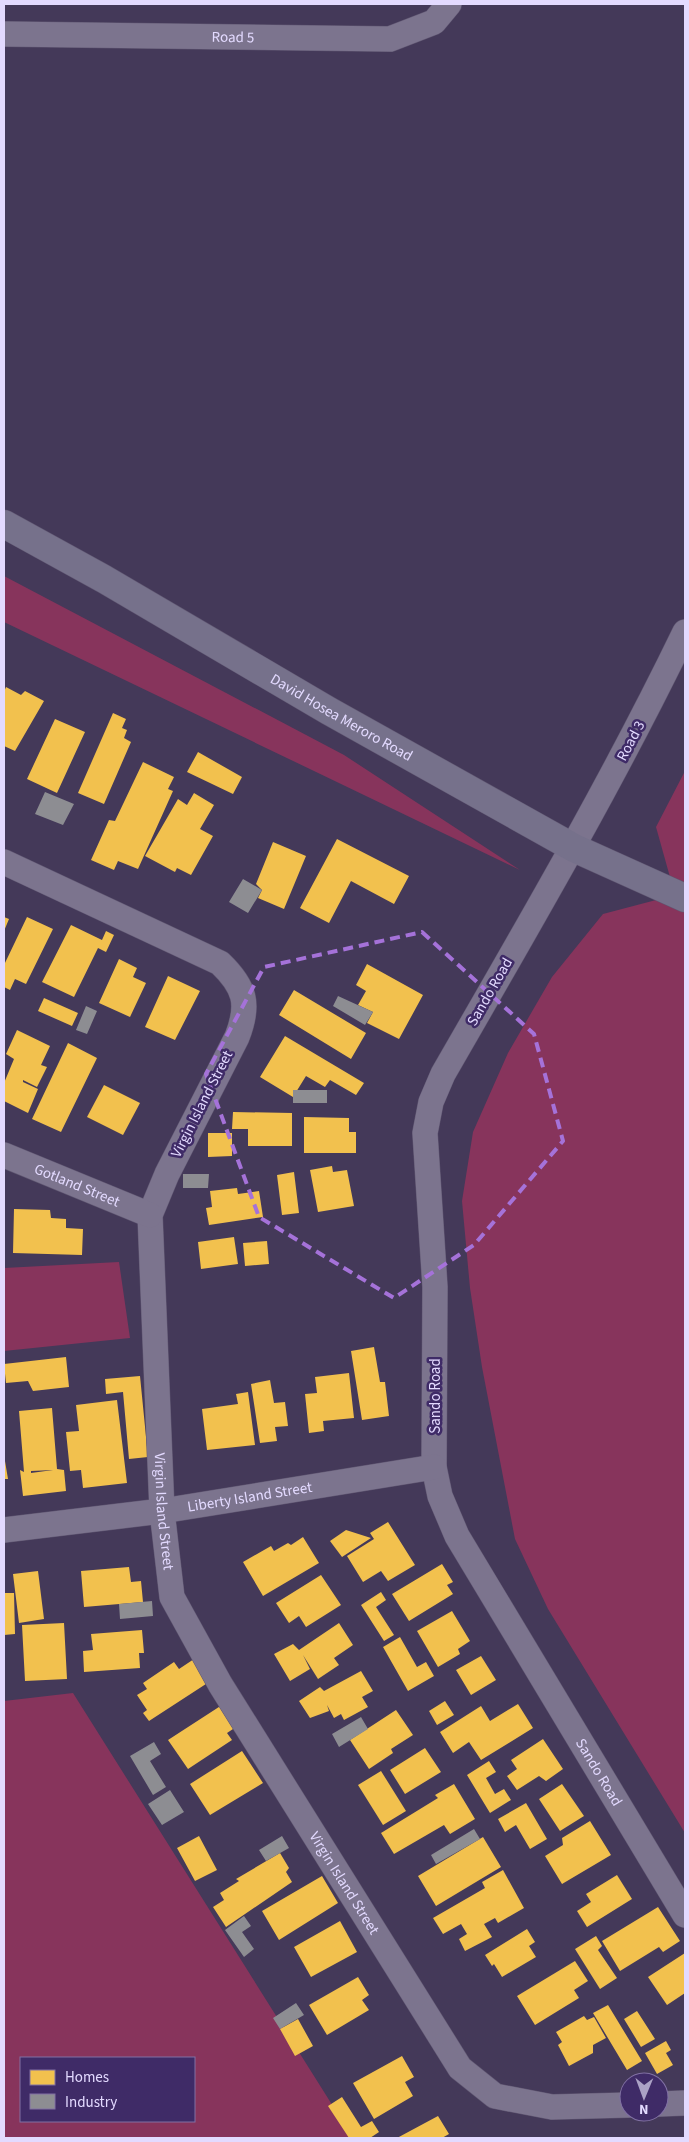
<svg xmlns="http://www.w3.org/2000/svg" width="689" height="2142" font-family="'Source Sans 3',sans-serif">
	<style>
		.green { fill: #87345c; fill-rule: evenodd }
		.homes { fill: #f2c14e; fill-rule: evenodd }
		.industry { fill: #8d8d92 }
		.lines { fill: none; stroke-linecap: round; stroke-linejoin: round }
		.street-casing { stroke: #605772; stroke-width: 26 }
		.secondary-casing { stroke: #605772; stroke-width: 29 }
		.street { stroke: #7c748e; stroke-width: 25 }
		.secondary { stroke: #76718b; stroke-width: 28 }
		.marked { fill: none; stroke: #a572d9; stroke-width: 4; stroke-dasharray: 10 6; stroke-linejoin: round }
		.labels { text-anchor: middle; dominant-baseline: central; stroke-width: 5; stroke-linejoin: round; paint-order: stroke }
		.street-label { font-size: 15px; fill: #e3daff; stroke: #3f2b67 }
	</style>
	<rect width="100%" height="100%" fill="#443959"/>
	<path class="green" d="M4,576L344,755L520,870L4,622Z
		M685,771V1833L548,1609L515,1539L482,1367L470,1288L462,1201L473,1132L508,1053L552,977L603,914L675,895L656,827Z
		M119,1262L130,1338L4,1351V1268Z
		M73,1693L353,2138H4V1701ZM21,2058H194V2121H21Z"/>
	<path class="homes" d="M6,687L21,695L25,691L44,701L15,751L4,746V692Z
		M113,713L126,719L122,728L127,730L124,738L131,742L104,804L78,793Z
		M55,719L85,732L57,793L27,779Z
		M198,752L242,777L233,794L187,772Z
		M143,762L174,777L168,789L173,791L138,869L118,861L114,870L91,860L109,820L115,821Z
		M194,793L214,805L200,829L213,836L191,875L177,868L175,872L145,856L178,799L187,805Z
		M337,839L409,876L394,904L351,881L329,923L300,908Z
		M273,842L306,856L284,909L258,898L262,890L256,884Z
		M4,917L9,919L4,931Z
		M27,917L53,929L26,984L15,979L10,990L4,987V965Z
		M71,925L102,940L106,931L114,935L106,952L98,948L74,997L42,982Z
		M119,959L137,968L133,977L146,983L130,1017L99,1003Z
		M367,964L423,995L399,1039L367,1023L373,1012L358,1005L366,991L356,985Z
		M168,976L200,991L175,1040L145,1027Z
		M294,990L366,1033L351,1059L279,1015Z
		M44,998L78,1013L72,1026L38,1011Z
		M17,1030L50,1046L41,1065L47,1067L37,1087L23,1080V1082L38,1089L28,1113L4,1101V1083L14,1059L6,1054Z
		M285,1036L364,1083L356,1095L330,1080L325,1087L306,1076L293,1097L260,1077Z
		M68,1043L97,1058L61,1132L32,1119Z
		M104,1085L140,1103L123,1135L87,1117Z
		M233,1112L292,1113V1146H248V1129H232Z
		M304,1117L349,1118V1132H356V1153H304Z
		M208,1133H232V1156L208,1157Z
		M332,1166L333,1172L347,1170L354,1206L318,1212L310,1170Z
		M294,1172L299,1213L282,1215L277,1175Z
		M237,1188L238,1194L259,1191L263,1217L209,1225L206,1208L212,1207L210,1191Z
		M14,1209L50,1210L51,1218L66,1219V1228L83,1229L82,1255L13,1253Z
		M234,1237L238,1264L201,1269L198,1242Z
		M267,1241L269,1264L245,1266L243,1243Z
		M374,1347L380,1382H385L389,1416L362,1420L351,1351Z
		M66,1357L69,1387L33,1391L28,1381L6,1383L4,1364Z
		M349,1373L354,1418L323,1421L324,1431L309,1433L305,1394L317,1393L315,1377Z
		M140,1376L148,1457L129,1459L123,1392L106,1394L105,1379Z
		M270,1380L274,1403L285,1402L288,1426L275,1427L277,1441L260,1443L251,1384Z
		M248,1392L255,1445L207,1450L202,1409L238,1404L236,1394Z
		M117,1400L127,1483L83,1488L81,1470L70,1471L66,1432L79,1431L76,1405Z
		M52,1408L57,1469L64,1470L66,1491L23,1496L20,1470L24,1472L19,1411ZM53,1470L31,1473V1471Z
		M4,1455L8,1479H4Z
		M388,1522L415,1565L388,1581L381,1571L363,1582L347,1556L374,1539L370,1533Z
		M346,1530L371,1538L342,1557L330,1541Z
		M303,1537L319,1563L263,1596L243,1562L271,1546L274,1551L288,1543L291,1545Z
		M442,1564L453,1582L447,1585L453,1594L409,1621L392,1594Z
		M129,1567L131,1582L141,1581L143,1602L84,1607L81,1571Z
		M38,1571L44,1619L19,1623L13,1574Z
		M321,1575L341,1605L306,1627L299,1616L289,1623L276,1603Z
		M381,1592L386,1600L376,1607L394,1635L384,1641L361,1605Z
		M4,1593H14L15,1634L4,1635Z
		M452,1611L470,1641L458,1649L460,1654L438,1667L417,1631Z
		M64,1623L67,1679L25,1681L22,1625Z
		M339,1623L353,1645L334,1658L339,1665L318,1679L303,1655L310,1669L290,1681L274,1654L293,1644L299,1650Z
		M142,1630L144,1653H139L140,1668L84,1672L83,1651L93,1650L91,1634Z
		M400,1637L417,1667L426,1662L434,1676L408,1691L383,1647Z
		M481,1656L496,1680L471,1695L456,1670Z
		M194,1659L209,1682L149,1721L143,1713L147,1710L137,1695L147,1689L143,1683L174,1662L179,1669Z
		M361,1671L373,1691L362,1697L368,1707L344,1720L341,1714L334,1718L327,1705L329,1711L310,1718L299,1701L320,1687L324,1691Z
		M445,1701L454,1715L437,1725L429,1711Z
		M518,1704L533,1728L481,1760L469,1742L453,1753L440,1732L481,1706L490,1721Z
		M222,1705L236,1727L227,1733L232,1740L188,1769L168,1740Z
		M396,1710L413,1735L391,1749L393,1753L369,1769L350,1740Z
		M543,1739L563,1769L546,1781L539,1776L517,1790L507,1776L517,1769L511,1760Z
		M425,1748L441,1772L405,1794L390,1770Z
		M242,1751L263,1783L210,1815L190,1784Z
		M489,1761L496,1772L486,1778L495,1794L504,1789L511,1800L490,1813L467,1775Z
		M381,1771L406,1811L383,1825L358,1785Z
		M454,1784L475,1819L450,1834L444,1825L394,1854L381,1833L438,1798L435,1795Z
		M562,1784L584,1816L560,1831L539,1799Z
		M526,1803L547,1839L530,1849L516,1825L505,1832L498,1819Z
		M590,1821L611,1855L562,1884L545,1856L563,1845L562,1838Z
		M199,1836L217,1870L195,1881L177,1848Z
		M483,1837L501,1867L436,1906L418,1876Z
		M280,1853L289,1868L286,1872L292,1882L226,1927L213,1907L224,1900L220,1893L239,1881L236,1879Z
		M503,1870L524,1908L498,1923L495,1918L484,1924L492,1937L465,1951L459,1939L467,1934L461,1924L443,1934L433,1918L485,1888L482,1882Z
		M617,1875L632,1899L587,1927L577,1911L591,1902L586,1894Z
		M322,1876L338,1903L279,1940L262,1911Z
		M658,1907L680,1941L663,1952L659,1947L620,1971L602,1941Z
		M340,1921L357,1952L311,1977L294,1947Z
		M527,1929L535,1942L529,1946L536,1957L502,1977L494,1964L492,1966L485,1955Z
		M596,1936L602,1946L598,1950L617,1978L600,1989L575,1949Z
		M685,1953V1993L667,2005L648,1977Z
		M575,1961L588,1981L574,1990L579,1998L535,2025L517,1996Z
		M358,1977L369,1995L362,2000L369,2010L327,2035L309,2005Z
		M608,2005L642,2061L627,2070L593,2013Z
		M637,2011L655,2039L641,2047L624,2019Z
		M584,2016L587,2020L594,2017L606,2038L593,2045V2053L569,2066L558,2045L562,2042L556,2032Z
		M298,2019L313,2046L295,2056L280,2029Z
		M666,2041L671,2050L666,2053L673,2065L657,2074L645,2053Z
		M402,2056L414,2077L405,2082L413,2096L374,2119L353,2083Z
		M342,2097L361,2127L372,2121L379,2132L370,2138H349L328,2106Z
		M438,2116L449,2134L442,2138H397Z"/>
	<path class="industry" d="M45,792L74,804L63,825L35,814Z
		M243,879L262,890L248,913L229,902Z
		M338,996L373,1012L365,1025L333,1006Z
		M86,1006L97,1011L87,1034L76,1030Z
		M293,1090H327V1103H293Z
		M183,1174H209L208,1188H183Z
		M152,1601L153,1616L120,1619L119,1604Z
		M361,1717L368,1729L339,1747L332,1734Z
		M154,1742L161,1754L150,1761L166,1787L153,1795L130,1756Z
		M170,1790L184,1812L162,1825L148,1804Z
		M474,1829L480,1839L436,1864L431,1855Z
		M282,1836L289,1848L266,1861L259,1850Z
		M244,1916L251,1926L242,1932L254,1949L244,1957L225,1930Z
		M296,2003L304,2015L280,2029L273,2018Z"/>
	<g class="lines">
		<defs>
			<g id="street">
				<path id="s1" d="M4,34L390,39L434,22L449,4"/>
				<path id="s2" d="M685,632C612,783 527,928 443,1074L431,1102L425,1133L435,1287L434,1467L440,1496L457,1536L685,1915"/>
				<path id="s3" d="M4,862L220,963C245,987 250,1004 237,1037L167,1174L150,1215L162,1511L172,1597L220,1684L460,2068L495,2096L552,2107L629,2105"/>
				<path id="s4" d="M4,1155L150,1215"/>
				<path id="s5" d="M4,1530L162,1511L434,1467"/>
				<path d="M659,2104L685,2103"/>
			</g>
			<g id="secondary">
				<path id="s6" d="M4,524L104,579L329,711L574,848L685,898"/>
			</g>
		</defs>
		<use href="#street" class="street-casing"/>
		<use href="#secondary" class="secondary-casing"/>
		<use href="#street" class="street"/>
		<use href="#secondary" class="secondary"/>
	</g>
	<path class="marked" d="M422,932L534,1034L563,1141L474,1245L394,1298L259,1217L206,1074L264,967Z"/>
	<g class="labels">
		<g class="street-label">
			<text stroke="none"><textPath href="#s1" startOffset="229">Road 5</textPath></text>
			<text stroke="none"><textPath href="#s6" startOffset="389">David Hosea Meroro Road</textPath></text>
			<text transform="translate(631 741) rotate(-62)">Road 3</text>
			<text transform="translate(490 992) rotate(-60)">Sando Road</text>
			<text transform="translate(202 1104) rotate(-63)">Virgin Island Street</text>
			<text stroke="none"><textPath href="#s4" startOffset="79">Gotland Street</textPath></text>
			<text transform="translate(435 1396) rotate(-90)">Sando Road</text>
			<text stroke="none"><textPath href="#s5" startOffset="248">Liberty Island Street</textPath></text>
			<text stroke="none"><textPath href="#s3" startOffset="816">Virgin Island Street</textPath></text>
			<text stroke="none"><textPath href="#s2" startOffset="1249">Sando Road</textPath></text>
			<text stroke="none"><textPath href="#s3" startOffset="1236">Virgin Island Street</textPath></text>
		</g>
	</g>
	<rect width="689" height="2142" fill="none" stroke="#e3daff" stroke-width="10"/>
	<rect x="20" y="2057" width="175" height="65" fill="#3f2b67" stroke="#8171a4"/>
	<rect x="30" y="2070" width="25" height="15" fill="#f2c14e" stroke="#8171a4"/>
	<text x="65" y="2082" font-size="15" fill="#e3daff">Homes</text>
	<rect x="30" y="2094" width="25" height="15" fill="#8d8d92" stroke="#8171a4"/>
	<text x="65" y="2107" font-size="15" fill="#e3daff">Industry</text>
	<g transform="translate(644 2097) rotate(181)"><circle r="24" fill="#3f2b67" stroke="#8171a4"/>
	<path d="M0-4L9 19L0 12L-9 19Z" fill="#aba2c5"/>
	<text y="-8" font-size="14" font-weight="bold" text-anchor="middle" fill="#e3daff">N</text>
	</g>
</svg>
